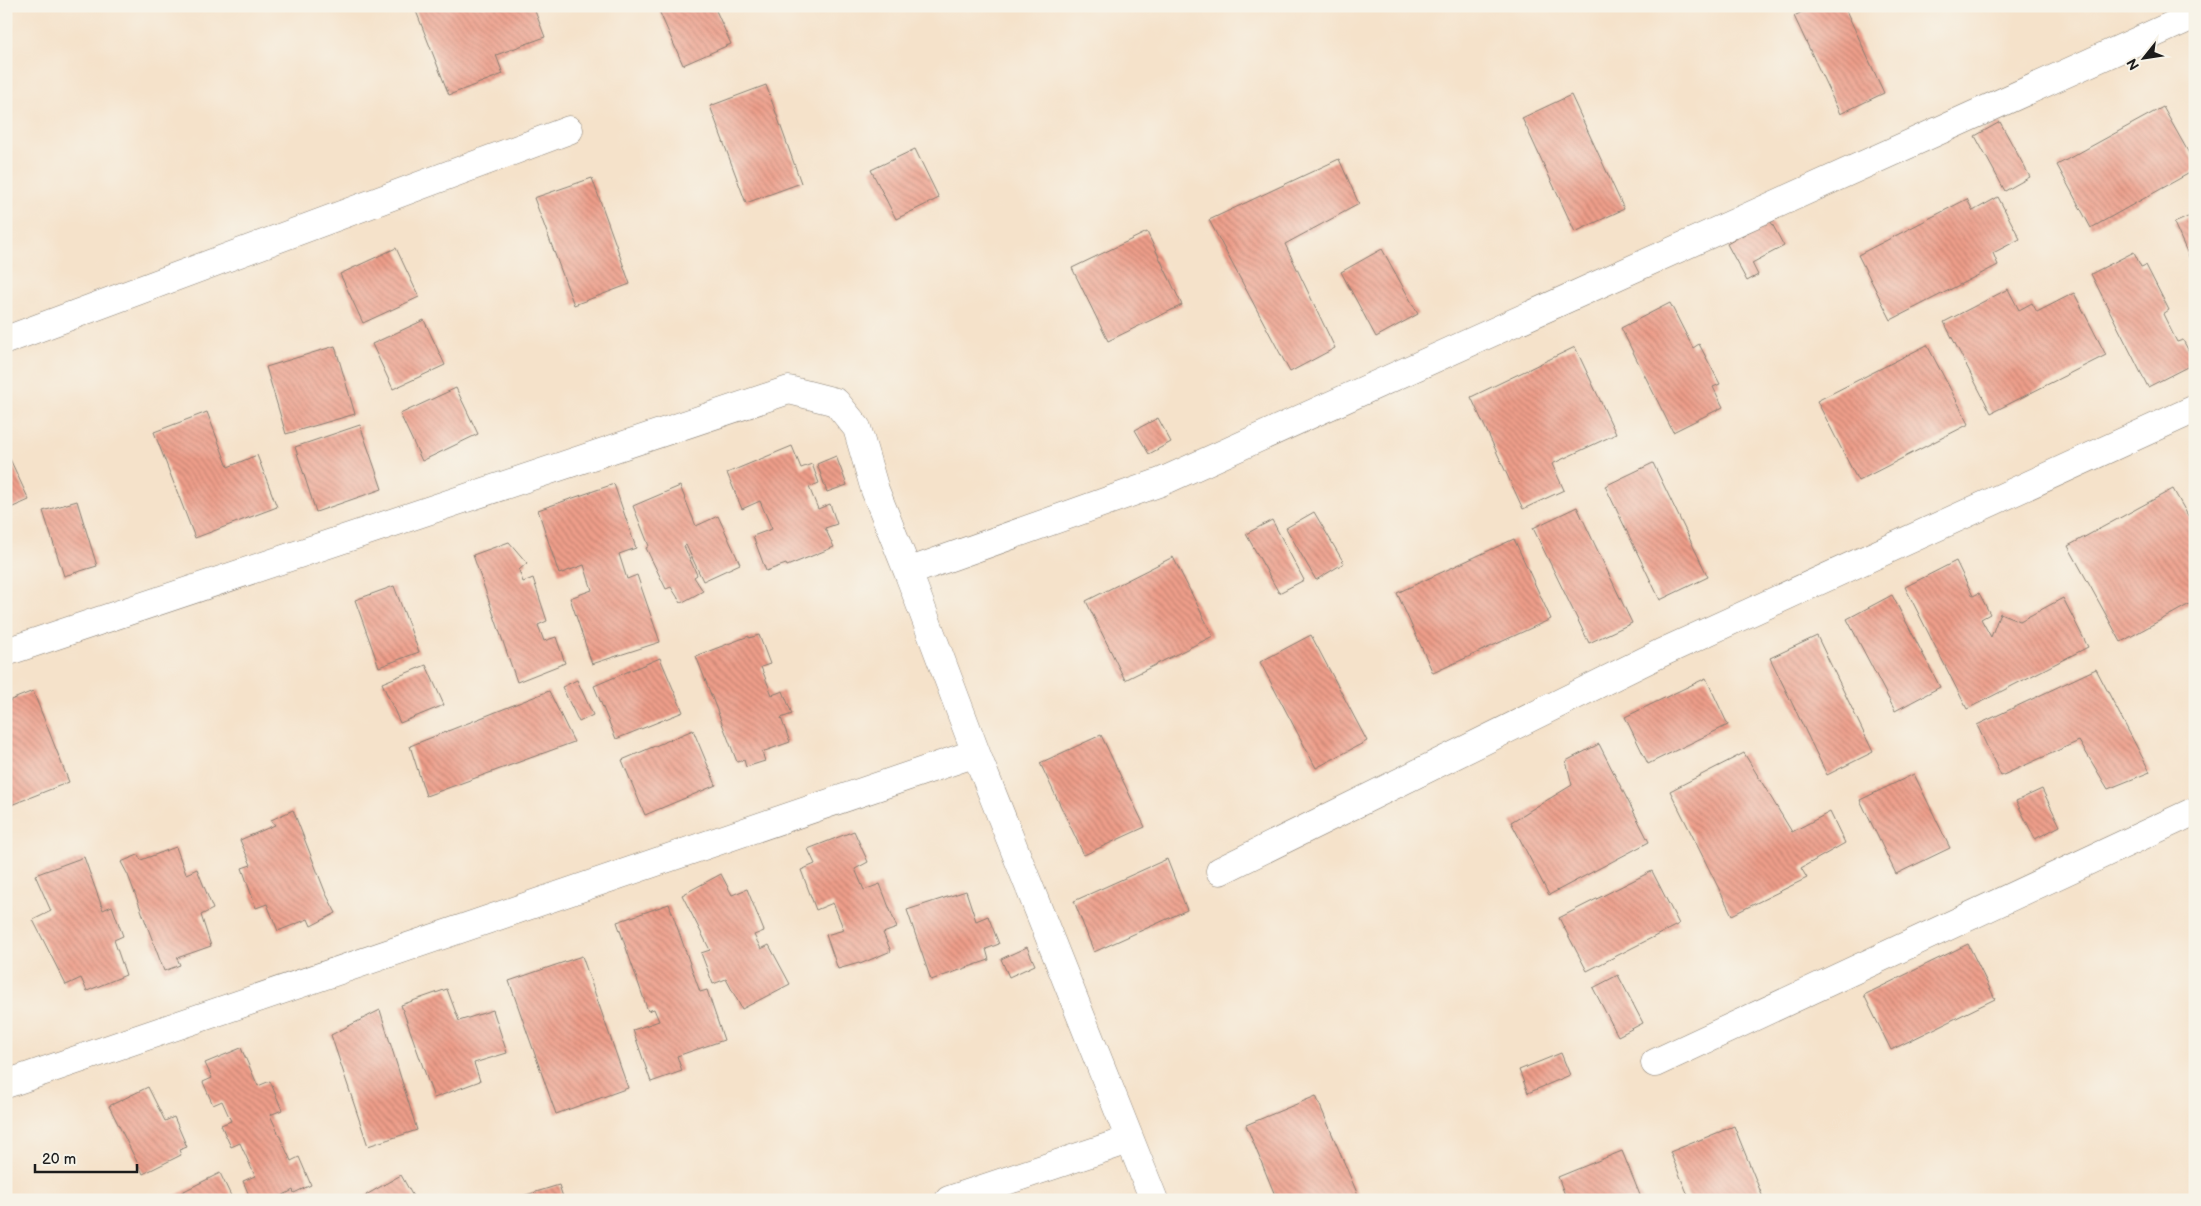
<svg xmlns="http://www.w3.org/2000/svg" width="2201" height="1206" font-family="'Balsamiq Sans',sans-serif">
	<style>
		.building { fill: url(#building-back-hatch) }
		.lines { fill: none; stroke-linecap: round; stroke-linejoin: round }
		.minor-casing { stroke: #887f73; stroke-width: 29 }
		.minor { stroke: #fff; stroke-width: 28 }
	</style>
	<defs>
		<pattern id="building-back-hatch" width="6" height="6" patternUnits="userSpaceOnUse" patternTransform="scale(1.25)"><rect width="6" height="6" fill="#ee9e8a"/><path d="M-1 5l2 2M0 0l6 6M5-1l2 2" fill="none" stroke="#c08070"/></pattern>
	</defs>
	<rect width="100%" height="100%" fill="#f7f3e8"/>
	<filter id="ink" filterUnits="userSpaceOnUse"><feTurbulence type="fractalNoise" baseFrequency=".02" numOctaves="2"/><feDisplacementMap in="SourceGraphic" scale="10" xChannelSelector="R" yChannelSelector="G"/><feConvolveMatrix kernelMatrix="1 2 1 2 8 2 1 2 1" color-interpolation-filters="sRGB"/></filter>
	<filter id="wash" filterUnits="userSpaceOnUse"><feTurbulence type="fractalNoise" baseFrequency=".0096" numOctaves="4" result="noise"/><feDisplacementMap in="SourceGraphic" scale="20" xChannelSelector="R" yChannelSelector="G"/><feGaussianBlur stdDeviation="1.12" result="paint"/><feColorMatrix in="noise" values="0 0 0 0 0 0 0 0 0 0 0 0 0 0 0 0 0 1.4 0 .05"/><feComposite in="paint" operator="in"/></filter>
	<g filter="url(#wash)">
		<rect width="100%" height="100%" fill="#f5e2ca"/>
		<g id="blocks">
			<path class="building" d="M414,6H533L545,37L496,55L503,74L449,95Z
				M657,6H714L731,44L683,65Z
				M1814,6H1844L1884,93L1840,114L1794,16Z
				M766,85L801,183L746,203L710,106Z
				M1571,95L1624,209L1575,232L1522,118Z
				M2163,107L2195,164V170L2091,228L2057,165Z
				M2000,122L2030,177L2005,191L1975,136Z
				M915,149L939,198L896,219L871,170Z
				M1339,159L1359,204L1285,244L1335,348L1290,372L1209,220Z
				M592,178L630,284L574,305L534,198Z
				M1998,197L2020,239L1993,253L1998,265L1891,320L1858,255L1967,199L1973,211Z
				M2195,214V270L2174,223Z
				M1770,220L1784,246L1752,263L1758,275L1747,281L1727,244Z
				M1147,232L1182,305L1108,341L1072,268Z
				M396,248L419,297L363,323L340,274Z
				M1382,249L1418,314L1376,337L1341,272Z
				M2134,252L2141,267L2146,265L2169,310L2163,314L2177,342L2183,340L2195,363L2148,387L2091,274Z
				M2008,289L2019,310L2032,303L2037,312L2074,293L2106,355L1991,413L1944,322Z
				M1670,303L1693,348L1699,344L1720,384L1713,387L1723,407L1673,432L1621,328Z
				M424,320L445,365L393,389L372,344Z
				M1927,345L1969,424L1858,481L1817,401Z
				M335,346L355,414L286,434L266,367Z
				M1575,347L1616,434L1552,464L1564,490L1523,509L1471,397Z
				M456,388L478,434L422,461L400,414Z
				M207,412L228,467L257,455L277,507L195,538L154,432Z
				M1158,418L1171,442L1149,454L1135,430Z
				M360,425L382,489L316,512L295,447Z
				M792,446L801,468L812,464L819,483L809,487L818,509L830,504L837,524L825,528L834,547L787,566L786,564L766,571L753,536L772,529L760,501L742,509L727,473Z
				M836,456L847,485L827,492L817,464Z
				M10,459L29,500L6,510V461Z
				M1653,463L1708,577L1660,600L1605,486Z
				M614,484L636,548L619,554L627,579L637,575L660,642L592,664L570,598L592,590L584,565L559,574L538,510Z
				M680,486L696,526L718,516L740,564L703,581L686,545L684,546L697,575L694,577L703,591L681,603L671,587L666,589L646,548L649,546L633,506Z
				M2173,489L2195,528V601L2121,642L2068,546Z
				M77,501L97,566L64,576L43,511Z
				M1577,507L1632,623L1589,643L1533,528Z
				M1314,512L1344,563L1316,580L1286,528Z
				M1272,520L1304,580L1279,593L1246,534Z
				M1514,539L1551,619L1433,673L1397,593Z
				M509,542L527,563L519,570L523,582L533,578L547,621L538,625L544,641L556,637L565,663L517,682L473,555Z
				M1173,557L1213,636L1125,680L1086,601Z
				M1956,561L1973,596L1979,593L1990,614L1981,619L1991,637L2000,613L2020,621L2063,598L2088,647L1967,709L1905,587Z
				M394,586L419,652L379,667L355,600Z
				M1892,595L1940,687L1895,711L1847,619Z
				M759,635L770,664L761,667L772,695L783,691L792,714L781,718L790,742L762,752L765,761L746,767L744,760L737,762L696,656L749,636V638Z
				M1311,635L1367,741L1316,768L1260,662Z
				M1817,636L1873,752L1827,775L1770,658Z
				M660,658L683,712L616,739L594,686Z
				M426,665L444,705L400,723L382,683Z
				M2096,669L2150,772L2108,789L2079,741L2001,776L1977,725Z
				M1706,678L1728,725L1648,764L1625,717Z
				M577,680L593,715L579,722L562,687Z
				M33,691L69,782L6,807V702Z
				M549,691L574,742L426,796L410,746Z
				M693,730L716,785L645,815L622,760Z
				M1101,735L1145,827L1084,855L1040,763Z
				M1599,744L1649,842L1549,895L1511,822L1572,785L1566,761Z
				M1744,753L1792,832L1830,812L1845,843L1801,868L1807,878L1732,915L1670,791Z
				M1914,774L1950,848L1896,874L1860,800Z
				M2042,789L2060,826L2035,839L2016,801Z
				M293,810L326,894L336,913L311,926L308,919L278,931L267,904L256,908L242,868L251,865L240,840L275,825L271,820Z
				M854,831L868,862L855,869L864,890L880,884L897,928L883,933L891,951L860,964L859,963L838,969L826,935L844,930L833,903L816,910L801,870L815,864L808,849Z
				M176,847L186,874L197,869L213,909L201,915L211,946L177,958L180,965L164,971L128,875L121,862L138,855L141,860Z
				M84,857L103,910L112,906L123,936L114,940L126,975L87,991L81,978L66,985L33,920L51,911L35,875Z
				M1167,859L1187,910L1094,952L1074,901Z
				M1652,871L1679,924L1587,971L1559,918Z
				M721,874L732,895L747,889L764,931L754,935L761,949L769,945L790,984L742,1009L726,979L713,984L701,953L710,950L682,895Z
				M966,891L976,921L988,916L999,944L986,949L989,960L931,980L907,910Z
				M669,904L700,992L707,990L724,1040L677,1056L682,1071L651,1082L633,1030L659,1021L654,1009L648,1011L617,922Z
				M1968,944L1995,999L1891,1050L1864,995Z
				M1027,947L1035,965L1009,977L1001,959Z
				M582,956L628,1088L556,1114L509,981Z
				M1618,975L1643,1023L1618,1036L1593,988Z
				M447,989L459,1021L493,1010L507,1053L474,1063L480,1081L434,1098L401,1005Z
				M380,1010L417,1130L368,1146L331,1035Z
				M241,1048L258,1086L270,1081L282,1110L270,1115L291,1161L299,1157L311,1185L294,1193L293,1190L274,1200H251L243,1181L255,1176L240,1143L231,1147L221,1125L231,1121L222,1101L213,1105L203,1082L212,1078L205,1063Z
				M1561,1053L1570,1075L1528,1093L1519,1070Z
				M148,1087L165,1121L174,1117L187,1147L179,1150L181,1155L143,1174L109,1106Z
				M1316,1096L1360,1200H1277L1246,1125Z
				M1734,1126L1764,1200H1690L1670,1152Z
				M1622,1151L1642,1200H1567L1558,1177Z
				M220,1173L233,1200H166Z
				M401,1175L415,1200H368L366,1195Z
				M559,1185L564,1200H514L513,1199Z"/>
		</g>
	</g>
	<g filter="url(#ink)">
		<use href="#blocks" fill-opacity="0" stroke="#887f73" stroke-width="1"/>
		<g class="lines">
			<defs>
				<path id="minor" d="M6,340L569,130
					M908,572L1161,482L2195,15
					M6,652L789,390L836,402L857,428L875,490L908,572L976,753L1154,1200
					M1220,871L1661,653L2195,409
					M1655,1063L2195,811
					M6,1084L976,753
					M949,1200L1129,1140"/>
			</defs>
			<use href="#minor" class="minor-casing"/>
			<use href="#minor" class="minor"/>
		</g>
	</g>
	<rect width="2201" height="1206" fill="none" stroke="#f7f3e8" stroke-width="25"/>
	<g transform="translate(2144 58) rotate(240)" stroke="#f7f3e8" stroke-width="4" paint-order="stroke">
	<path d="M0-4L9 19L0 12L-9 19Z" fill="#1c1c1c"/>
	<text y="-8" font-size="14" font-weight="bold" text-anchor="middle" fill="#1c1c1c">N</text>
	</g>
	<path d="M35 1164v8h102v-8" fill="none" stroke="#1c1c1c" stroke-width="2.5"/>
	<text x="42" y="1164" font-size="15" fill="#1c1c1c" stroke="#f7f3e8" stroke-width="4" paint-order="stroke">20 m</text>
</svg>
